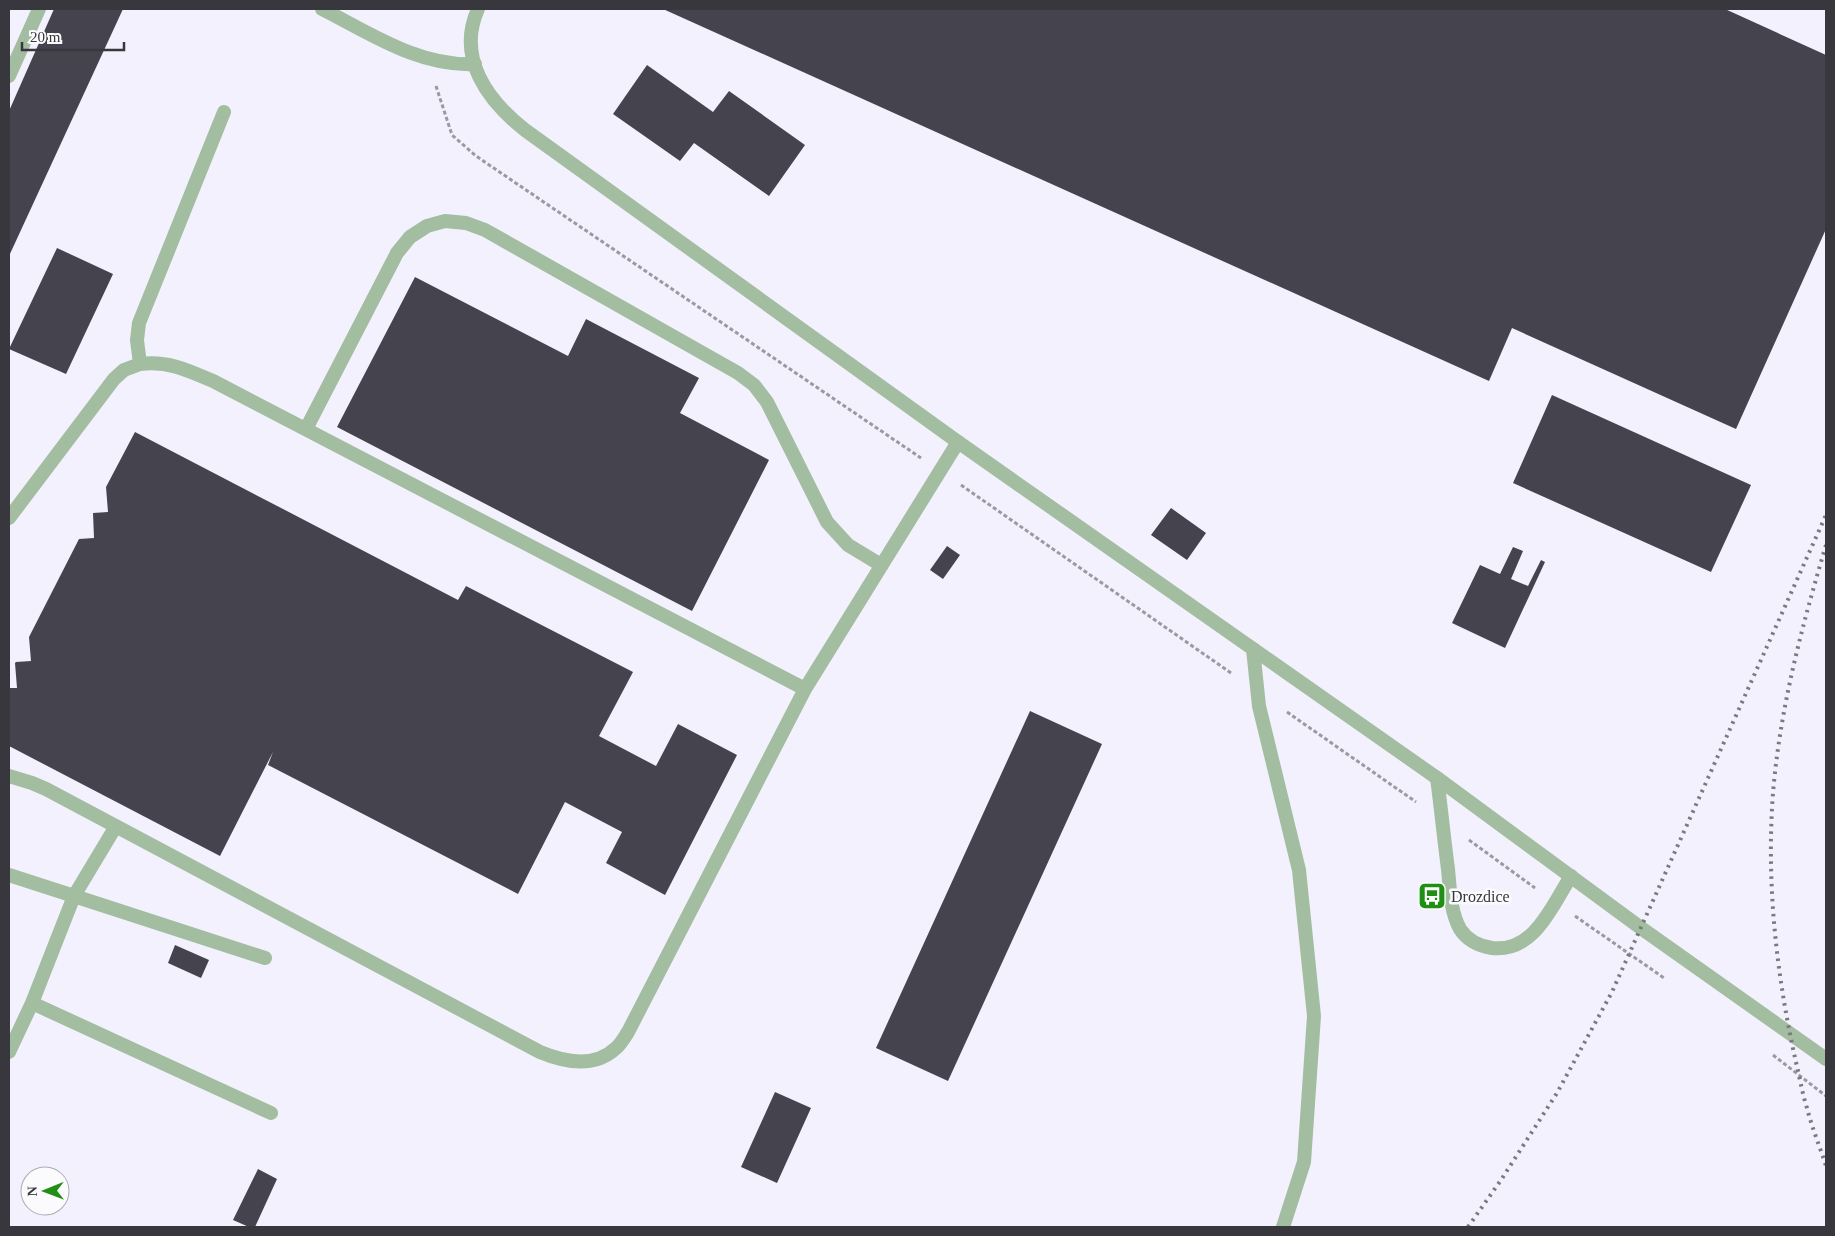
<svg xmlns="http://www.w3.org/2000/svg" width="1835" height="1236" font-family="'Times New Roman',serif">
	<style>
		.built { fill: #f3f1fe; fill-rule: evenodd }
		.building { fill: #45434e }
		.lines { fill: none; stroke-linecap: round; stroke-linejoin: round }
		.path { stroke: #9b9a9f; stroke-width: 3; stroke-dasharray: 4 2.5; stroke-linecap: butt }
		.service { stroke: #a2bd9f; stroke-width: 14 }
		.minor { stroke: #a2bd9f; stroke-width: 14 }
		.rail { stroke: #7a797e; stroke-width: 4; stroke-dasharray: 2.5 5; stroke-linecap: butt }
		.labels { text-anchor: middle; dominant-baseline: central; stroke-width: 5; stroke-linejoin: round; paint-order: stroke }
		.poi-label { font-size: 16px; fill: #38373d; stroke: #fbfafd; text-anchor: start }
	</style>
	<rect width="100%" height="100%" fill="#fbfafd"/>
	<path class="built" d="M9,9H1826V1227H9ZM30,1176H60V1206H30Z"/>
	<path class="building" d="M54,9H123L9,256V111Z
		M663,9H1725L1826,55V229L1736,429L1512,328L1489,381Z
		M647,65L713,112L729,91L805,145L769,196L694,143L680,161L613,114Z
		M57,248L113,274L66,374L9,349Z
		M415,277L568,356L586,319L699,378L680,413L769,460L692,611L337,427Z
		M1552,395L1751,485L1711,572L1513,483Z
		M135,432L458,600L466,586L633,672L599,736L656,766L678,724L737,755L665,895L606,863L622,832L565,802L518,894L268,765L273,752L220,856L9,746V688H17L15,663L16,662L31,661L29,637L79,539L94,538L93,513L108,512L106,487Z
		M1171,508L1206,533L1187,560L1151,535Z
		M947,546L960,555L943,579L930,570Z
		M1513,547L1523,551L1511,579L1528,586L1541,560L1545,562L1505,648L1452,623L1480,565L1500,574Z
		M1030,711L1102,744L948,1081L876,1048Z
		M175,945L209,960L201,978L168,963Z
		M775,1092L811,1108L777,1183L741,1167Z
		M258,1169L277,1179L255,1227H249L233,1220Z"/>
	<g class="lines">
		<path class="path" d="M436,86L452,135L476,156L921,458
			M961,485L1231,673
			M1287,712L1416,802
			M1469,840L1535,888
			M1575,916L1664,978
			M1773,1055L1826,1096"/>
		<path class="service" d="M322,9C370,33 419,67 475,64
			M9,76L39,9
			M140,364C168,360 190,371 215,382L805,689
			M306,429L397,253L410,237L427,226L445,221L466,223L485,230L738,373L754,385L767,402L827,522L848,545L881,565
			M9,518L114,379L124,370L140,364L137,340L139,323L224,112
			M1253,649L1259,706L1299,870L1314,1016L1304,1162L1283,1227
			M9,776L32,783L46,789L540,1052C564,1062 594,1069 616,1048C621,1044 624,1038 628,1032L805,689L958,442
			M1437,778C1441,808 1444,839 1448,869C1450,888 1450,911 1460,929C1467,940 1479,946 1492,948C1534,953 1552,906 1571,876
			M9,875L74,896L116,826
			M32,1003L271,1113
			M9,1052L32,1003L74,896L265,958"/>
		<path class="minor" d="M478,9C456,58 488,101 525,130L958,442L1437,778L1641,928L1826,1059"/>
		<path class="rail" d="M1826,545C1802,626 1780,708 1773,793C1766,886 1777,981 1798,1071C1801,1084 1803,1096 1807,1108C1812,1128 1820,1147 1826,1166
			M1468,1227L1501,1180L1557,1093L1612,992L1826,515"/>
	</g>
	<defs>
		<symbol id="bus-square" viewBox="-11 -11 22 22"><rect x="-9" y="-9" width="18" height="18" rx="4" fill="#208f14" stroke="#fbfafd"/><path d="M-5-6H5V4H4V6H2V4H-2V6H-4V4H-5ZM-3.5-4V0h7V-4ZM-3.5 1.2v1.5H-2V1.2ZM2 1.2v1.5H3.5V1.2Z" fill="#fff"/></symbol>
	</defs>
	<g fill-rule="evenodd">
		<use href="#bus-square" x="1416" y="880" width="32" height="32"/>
	</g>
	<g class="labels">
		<g class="poi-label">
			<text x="1451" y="896">Drozdice</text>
		</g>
	</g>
	<rect width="1835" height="1236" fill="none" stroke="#38373d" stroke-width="20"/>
	<g transform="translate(45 1191) rotate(269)"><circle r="24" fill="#fbfafd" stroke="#adacb0"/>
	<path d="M0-4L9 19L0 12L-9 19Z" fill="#208f14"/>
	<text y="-8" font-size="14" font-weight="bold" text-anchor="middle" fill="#38373d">N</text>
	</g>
	<path d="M22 42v8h102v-8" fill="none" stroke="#38373d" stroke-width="2.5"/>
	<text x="30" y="42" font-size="15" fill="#38373d" stroke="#fbfafd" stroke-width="4" paint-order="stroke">20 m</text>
</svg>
